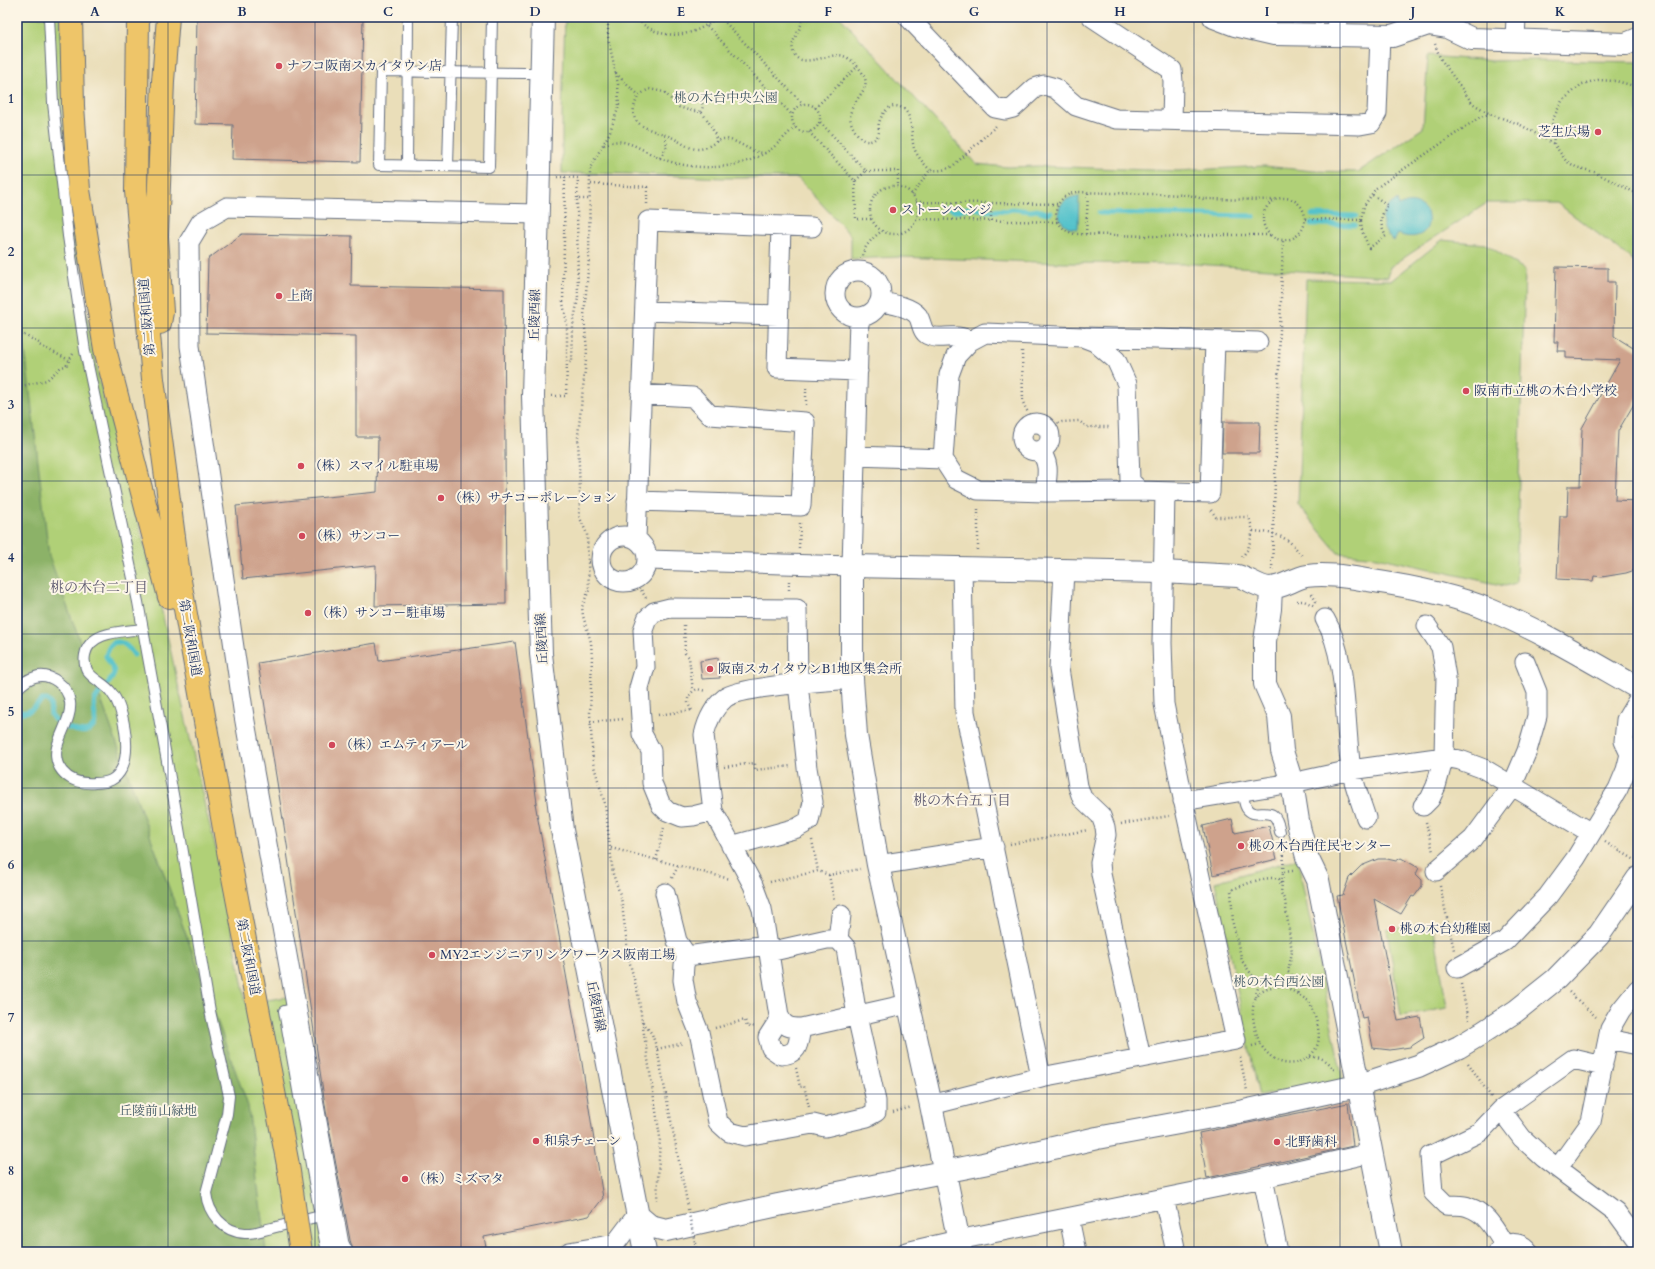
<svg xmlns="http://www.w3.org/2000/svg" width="1655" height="1269" font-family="Cardo,'Noto Serif JP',serif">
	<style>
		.green { fill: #b0d077; stroke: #66806a }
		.forest { fill: #8cb268; stroke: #547063 }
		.water { fill: #55c2cb; stroke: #387894 }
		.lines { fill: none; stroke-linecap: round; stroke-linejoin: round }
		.stream { stroke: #55c2cb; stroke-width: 5 }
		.building { fill: #cea28c }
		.service-casing { stroke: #636c7e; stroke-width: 12 }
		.minor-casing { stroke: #636c7e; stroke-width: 21 }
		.tertiary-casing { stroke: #636c7e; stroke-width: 24 }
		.motorway-casing { stroke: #636c7e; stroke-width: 24 }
		.path { stroke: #636c7e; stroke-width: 2.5; stroke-dasharray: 1 3; stroke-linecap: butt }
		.service { stroke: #fff; stroke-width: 10 }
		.minor { stroke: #fff; stroke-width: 19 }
		.tertiary { stroke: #fff; stroke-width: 22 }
		.motorway { stroke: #eec569; stroke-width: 22 }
		.motorway-bridge-casing { stroke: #636c7e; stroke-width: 24; stroke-linecap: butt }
		.path-bridge { stroke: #636c7e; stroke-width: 2.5; stroke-dasharray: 1 3; stroke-linecap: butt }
		.motorway-bridge { stroke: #eec569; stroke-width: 22 }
		.grid { fill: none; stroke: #1b2f5e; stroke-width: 1; stroke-opacity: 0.55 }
		.poi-dot { fill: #d1495b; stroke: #fcf5e5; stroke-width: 1.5 }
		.labels { text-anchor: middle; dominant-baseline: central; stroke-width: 4; stroke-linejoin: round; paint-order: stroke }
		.poi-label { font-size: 13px; fill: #1b2f5e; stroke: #fcf5e5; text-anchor: start }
		.park-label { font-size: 13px; fill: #405764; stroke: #fcf5e5 }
		.street-label { font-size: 13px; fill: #1b2f5e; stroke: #fcf5e5 }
		.neighbourhood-label { font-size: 14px; fill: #5a576e; stroke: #fcf5e5 }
		.neatline { fill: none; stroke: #1b2f5e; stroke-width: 1.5 }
		.grid-label { font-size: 13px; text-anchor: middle; font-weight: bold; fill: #1b2f5e }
	</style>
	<rect width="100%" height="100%" fill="#fcf5e5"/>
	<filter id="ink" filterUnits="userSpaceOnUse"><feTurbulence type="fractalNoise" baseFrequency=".025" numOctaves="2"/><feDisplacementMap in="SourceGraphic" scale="8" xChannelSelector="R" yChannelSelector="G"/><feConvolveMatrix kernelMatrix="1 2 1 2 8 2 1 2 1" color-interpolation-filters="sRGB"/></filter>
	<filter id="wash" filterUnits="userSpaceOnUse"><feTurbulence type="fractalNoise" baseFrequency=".012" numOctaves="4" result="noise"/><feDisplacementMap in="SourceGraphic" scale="16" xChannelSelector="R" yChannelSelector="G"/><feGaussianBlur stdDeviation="0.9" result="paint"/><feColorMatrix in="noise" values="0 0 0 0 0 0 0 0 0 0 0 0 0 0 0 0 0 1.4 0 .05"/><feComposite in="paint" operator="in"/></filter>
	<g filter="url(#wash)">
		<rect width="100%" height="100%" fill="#eadeb9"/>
		<path class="green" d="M17,17H61L69,180L84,302L103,397L114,429L162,612L206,811L218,856L246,1003L288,997L336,1252H17Z
			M565,17H840L976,164L1007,167L1039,166L1178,171L1264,166L1313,171L1358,172L1423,128L1428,56L1492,61L1537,60L1638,62V264L1557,203H1487L1390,267L1388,277L1195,264L1065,263L900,257L851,259V236L798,178H722L640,174L562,173V114Z
			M1442,240L1486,244L1525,270L1516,583L1505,586L1377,557L1338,553L1298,505L1306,279L1392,280Z
			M1300,858L1299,867L1343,1081L1259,1096L1215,882Z
			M1433,923L1447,1008L1401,1016L1387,930Z"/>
		<path class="forest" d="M17,280L49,556L248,1106L266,1252H17Z"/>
		<path class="water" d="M1079,196L1078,229L1070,228L1063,223C1052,209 1064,197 1079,196Z
			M1397,200L1399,206C1410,200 1419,202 1427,212C1433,234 1416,241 1398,234L1394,241C1378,230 1379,209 1397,200Z"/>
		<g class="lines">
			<path class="stream" d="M943,209L946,208C957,215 961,207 970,208C978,208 985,211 993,211C997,211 1001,209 1005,211L1012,209L1031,211L1037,210L1047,213L1051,212
				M1099,213L1254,216
				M1312,215L1356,216
				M1311,224L1355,225
				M17,712C31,714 32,708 42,700H47L50,703C51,706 50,711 51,715C55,724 83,737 91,729C100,722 91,709 95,700C98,691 114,681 114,672C113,667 108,661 106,656C111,634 125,641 134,655"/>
		</g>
		<g id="blocks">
			<path class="building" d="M197,17H363L360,162L232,159L233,125L195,124Z
				M242,234L352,236L351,286L504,289L506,604L375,606L376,565L243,579L236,506L377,492L378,437H356V336L206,333L208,259Z
				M1556,267L1608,268V282H1615L1614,336L1638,351V397L1618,431L1615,500L1638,501V569L1626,573L1602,577L1594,576L1593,581L1557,579L1560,516H1567L1568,486H1580L1582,428L1620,360L1566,358V351H1557L1558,342H1554Z
				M1223,422H1260L1259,453H1222Z
				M515,642L537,803H535L582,1063L603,1198L589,1216L484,1237L487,1252H358L353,1250L350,1240L326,1111L287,852L288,851L258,663L376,643L379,661Z
				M718,658L720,678L702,679L700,661Z
				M1232,819L1235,833L1269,826L1277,859L1213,875L1203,826Z
				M1401,858L1419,868L1416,874L1422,880V886L1414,897L1412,896L1401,914L1374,899L1398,1021L1420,1017L1424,1038L1410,1047L1390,1050L1373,1048L1367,1017L1362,1018L1337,896L1343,895L1349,878L1361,866L1378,859H1387L1396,861Z
				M1348,1103L1353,1146L1207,1178L1199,1133Z"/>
		</g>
	</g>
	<g filter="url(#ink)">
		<use href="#blocks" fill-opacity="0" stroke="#636c7e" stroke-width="1"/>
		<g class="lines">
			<defs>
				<path id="service" d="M49,17L53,103L68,236L85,351L138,602L176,811L210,1011L229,1096L227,1114L206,1193C208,1213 223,1232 245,1233C254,1234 263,1230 272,1228C288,1224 304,1220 320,1216L284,1011L297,1008
					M492,17L489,167L379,165L381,71C435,72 488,73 542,73
					M407,165L408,17
					M448,166L452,17
					M17,689C22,684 27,679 35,677C50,672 68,686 70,702C73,726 44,748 62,771C70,781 83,784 95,783C108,783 116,780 122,768C131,749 124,708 111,692C105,684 94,680 88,672C85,667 84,660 85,655C89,631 123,632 142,629
					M1243,791C1244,797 1243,805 1248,810C1259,821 1275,800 1280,832
					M320,1216L327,1252"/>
				<path id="minor" d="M908,17L995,108L1005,110L1013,108L1035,88L1044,85L1055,88L1076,106L1116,119L1360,125L1371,123L1377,113L1380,36
					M1092,17L1172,70L1173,82L1172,120
					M1336,35L1337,17
					M1515,40L1516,17
					M781,226L777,368L858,371
					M835 294a23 23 0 1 1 46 0a23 23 0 1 1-46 0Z
					M880,302C891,304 910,306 918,316C922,322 921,331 928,335C939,341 956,332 970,341
					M645,311L778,315
					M1086,337L1258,342
					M1022 437a14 14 0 1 1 28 0a14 14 0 1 1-28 0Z
					M1039,451C1051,462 1047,477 1045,492
					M856,456L943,459L956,479L978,490L1045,492L1140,491
					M943,459L949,375L956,356L970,341L985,333L1082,337L1095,342L1116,360L1127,384L1130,481L1140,491L1210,493L1215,341
					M637,501L801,506L805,422L710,415L693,397L641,394
					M601 559a23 23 0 1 1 46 0a23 23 0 1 1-46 0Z
					M636,539L648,221L812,227
					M648,560L852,566L859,318
					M962,568L965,712L1041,1077
					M1064,570L1059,669L1078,786L1082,798L1101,816L1105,827L1106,835L1100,863L1101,874L1141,1058
					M1325,619C1348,658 1344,723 1351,769C1354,785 1361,802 1366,818
					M852,679C829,681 740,686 725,698C714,707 707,722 704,735L713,811L753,885L762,909L779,1016C784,1027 790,1028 801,1028L908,1004
					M1183,801L1292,783L1351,770L1444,757L1460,760L1484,769L1591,833
					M1423,806L1430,799L1436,786L1444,757L1445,711L1446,677L1441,647L1427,626
					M713,811L693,816L682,817L667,811L661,805L652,783L651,751L642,734L639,688L645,667L643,630L647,619L654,612L670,608L797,609L798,683L807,768L813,802L809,821L797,828L731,846
					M878,865L994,847
					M1436,871L1473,839L1512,786L1527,751L1537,716V692L1525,662
					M665,893L677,941L687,956
					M838,939L841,915
					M767,945L687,956L684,965L683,980L687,1002L699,1032L718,1122L729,1132L745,1136L813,1124L825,1127L867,1117L876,1112V1101L857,1016L846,948L838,939H827L769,952
					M1457,968L1505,941L1548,896L1576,858L1618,789L1626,770L1630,754L1624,741L1626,720L1638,700
					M782,1023L775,1026L768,1037L771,1048L781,1055C800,1054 798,1042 801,1028
					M1608,1039L1638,1045
					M931,1105L1041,1077L1236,1040L1186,813L1164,704L1162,643L1165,493
					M1501,1110L1522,1138L1544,1158L1616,1212L1638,1242
					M1558,1168L1591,1122L1610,1029L1621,1010L1638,989
					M1263,1178L1278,1252
					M1164,1198L1176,1252
					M1069,1218L1076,1252
					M1505,1246C1495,1230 1487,1213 1468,1207C1462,1204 1453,1206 1446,1205L1433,1192L1430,1156L1480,1132L1501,1110L1573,1059L1603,1066
					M343,1252L339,1244L244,716L190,346L189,242L201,222L227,207L538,214
					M569,1252L615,1244L637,1215
					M906,1252L958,1240L1263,1178L1371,1153
					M1498,1252C1507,1240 1521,1241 1529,1252"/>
				<path id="tertiary" d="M543,17L533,396L541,654L562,830L645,1252
					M1214,17L1235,25L1274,34L1392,36L1428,24L1447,27L1472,39L1626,44L1638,39
					M1271,588L1270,609L1265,641V684L1279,716L1282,751L1292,783L1299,827L1307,857L1318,880L1391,1252
					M637,1215L650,1226L666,1230L778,1205L983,1164L1097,1138L1244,1111L1357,1086L1418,1066L1459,1047L1482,1033L1516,1011L1556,979L1599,935L1638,878
					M961,1252L931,1105L878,865L856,735L852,679V566L1162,572L1238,576C1249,579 1258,587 1269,588C1283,588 1294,578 1307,576C1326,573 1348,577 1367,580C1408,586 1452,594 1490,610C1542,631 1590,661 1638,688"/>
				<path id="motorway" d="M71,17L73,106L79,190L105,349L169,597
					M138,17L136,191L153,379L179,575L228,851L288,1165
					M160,323L162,312L157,236L163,81L168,17"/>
			</defs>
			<use href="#service" class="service-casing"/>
			<use href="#minor" class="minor-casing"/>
			<use href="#tertiary" class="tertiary-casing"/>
			<use href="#motorway" class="motorway-casing"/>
			<path class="path" d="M608,17V37L618,84L619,106L609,134L590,168L589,258L584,316L587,351L578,435L580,496L579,516L587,534L589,590L582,607L583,616L591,642L592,657L590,713L593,763L605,804L613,874L621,897L629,960L638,994L642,1021L652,1034L657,1049L688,1207
				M635,17C658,42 693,39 717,17
				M720,17L803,104
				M802,17C803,30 790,38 793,51C798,72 831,51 843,56C851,58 861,69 864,76C874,95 833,106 859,136C864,143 874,143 878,135C880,131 878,127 879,123C881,115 887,107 894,106C915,106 910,135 914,148C917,156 924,164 930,170
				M707,26L792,115
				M1435,44L1440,58L1472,103L1490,114L1519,124L1554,144
				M616,73L625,83L639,95
				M1638,87L1616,81L1598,80L1582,84L1562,101L1552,121L1554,144L1566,161L1576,167L1594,172L1638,194
				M675,103C678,99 682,94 688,93C698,91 706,104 701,112
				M792 118a14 14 0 1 1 28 0a14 14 0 1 1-28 0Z
				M815,108L857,67
				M809,132L855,181L866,171L820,122
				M716,142C716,133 708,119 701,112L688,110L679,107L664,92L649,89L639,95C622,126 648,128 671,137C680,141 688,149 698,149C710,149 717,138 726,139C741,141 749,153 766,153
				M604,145C623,134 642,151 660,158C692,171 735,171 765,153C776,147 785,136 795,127
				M660,158L667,146L665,136
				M866,171H898V186
				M557,177H565L563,303L567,323V362H572L573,326L578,298L577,199H590
				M565,177L578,178L577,199
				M855,181L856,219H872
				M591,184L647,187V204
				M870 210a24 24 0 1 1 48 0a24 24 0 1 1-48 0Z
				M912,195L930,170C940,171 946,170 954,165L996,126
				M1263 219a21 21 0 1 1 42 0a21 21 0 1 1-42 0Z
				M916,202L1059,204
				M916,219L1058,222
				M1305,219L1361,220L1364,206L1376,188L1480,117L1490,114
				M991,221V202
				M1361,221L1362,231L1369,248L1386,236C1379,225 1380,215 1388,205L1371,194
				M1086,234L1088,193
				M1270,235H1202L1186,237L1075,234C1048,227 1051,196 1077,192L1189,195L1203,199L1275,200
				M863,271C857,254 869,240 882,231
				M17,331L39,343V345L69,360
				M1022,351L1023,402C1026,411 1031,415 1033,424
				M17,387L47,380L61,367L66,366L73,354
				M552,396H566L567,362
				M806,405V386
				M1048,430L1053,425L1062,422L1079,421L1087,427H1111
				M1211,510L1216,517H1249L1253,531L1248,549L1242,557
				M1253,531C1277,533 1289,536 1303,558
				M799,548L800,523
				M978,550V507
				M588,562H601
				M1272,570L1283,240
				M635,580L646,598
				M789,581V592
				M1312,594L1317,604
				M1297,601H1304L1315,606
				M684,625L685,653L689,657L693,691
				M692,710C685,702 687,694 697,689L706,691
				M658,715L692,710
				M590,722L624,719
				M724,767L755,763V770L791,766
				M1426,822L1433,852
				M1121,824L1169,816
				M812,840L818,871
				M1605,842L1635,860
				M1010,844L1088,830
				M611,848L730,879
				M656,860L664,827
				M1293,871L1283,872L1281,893L1285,901L1292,952L1288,972C1297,979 1300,984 1297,995
				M1283,872L1284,851
				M829,875L834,900
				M672,878L678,866
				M770,882L818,871L829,875L860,869
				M1440,886L1454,950
				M1461,984L1469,1020
				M1569,992L1596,1017
				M1255,997L1261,979L1252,975L1242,961L1233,924L1231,890C1243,885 1267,875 1279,879L1281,885
				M642,1021L660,1137L657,1200
				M715,1028L745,1020L747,1027L755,1026
				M1252,1046L1260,1044C1265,1051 1270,1057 1278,1061C1294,1068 1313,1060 1318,1043C1321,1028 1314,1014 1309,1001C1303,998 1292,990 1288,988C1283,986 1277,986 1272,987C1244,991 1253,1026 1260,1044
				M657,1049L684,1043
				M1240,1057L1247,1091
				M1310,1057C1321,1056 1329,1061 1335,1071
				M1468,1063L1491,1097
				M796,1068L800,1087L804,1086L809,1107
				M893,1112L912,1107
				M695,1243L697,1252"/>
			<use href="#service" class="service"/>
			<use href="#minor" class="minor"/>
			<use href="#tertiary" class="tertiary"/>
			<use href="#motorway" class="motorway"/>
			<defs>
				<path id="motorway-bridge" d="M288,1165L301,1252"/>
			</defs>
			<use href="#motorway-bridge" class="motorway-bridge-casing"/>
			<path class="path-bridge" d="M688,1209L695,1243"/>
			<use href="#motorway-bridge" class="motorway-bridge"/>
		</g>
	</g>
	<path class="grid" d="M168,17V1252M315,17V1252M461,17V1252M608,17V1252M754,17V1252M901,17V1252M1047,17V1252M1194,17V1252M1340,17V1252M1487,17V1252M17,175H1638M17,328H1638M17,481H1638M17,634H1638M17,788H1638M17,941H1638M17,1094H1638"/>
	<g class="poi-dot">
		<circle cx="279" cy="66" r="4"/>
		<circle cx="1598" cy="132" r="4"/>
		<circle cx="893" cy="210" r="4"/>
		<circle cx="279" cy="296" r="4"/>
		<circle cx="1466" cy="391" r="4"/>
		<circle cx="301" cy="466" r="4"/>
		<circle cx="441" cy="498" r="4"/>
		<circle cx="302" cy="536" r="4"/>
		<circle cx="308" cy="613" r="4"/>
		<circle cx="710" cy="669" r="4"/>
		<circle cx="332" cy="745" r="4"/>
		<circle cx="1241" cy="846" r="4"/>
		<circle cx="1392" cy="929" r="4"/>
		<circle cx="432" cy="955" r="4"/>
		<circle cx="536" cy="1141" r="4"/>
		<circle cx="1277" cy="1142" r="4"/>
		<circle cx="405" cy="1179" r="4"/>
	</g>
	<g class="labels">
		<g class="poi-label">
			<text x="287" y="66">ナフコ阪南スカイタウン店</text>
			<text x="1590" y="132" text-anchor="end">芝生広場</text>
			<text x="901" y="210">ストーンヘンジ</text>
			<text x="287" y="296">上商</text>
			<text x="1474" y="391">阪南市立桃の木台小学校</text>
			<text x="309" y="466">（株）スマイル駐車場</text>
			<text x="449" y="498">（株）サチコーポレーション</text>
			<text x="310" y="536">（株）サンコー</text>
			<text x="316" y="613">（株）サンコー駐車場</text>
			<text x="718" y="669">阪南スカイタウンB1地区集会所</text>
			<text x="340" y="745">（株）エムティアール</text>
			<text x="1249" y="846">桃の木台西住民センター</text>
			<text x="1400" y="929">桃の木台幼稚園</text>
			<text x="440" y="955">MY2エンジニアリングワークス阪南工場</text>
			<text x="544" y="1141">和泉チェーン</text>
			<text x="1285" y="1142">北野歯科</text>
			<text x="413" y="1179">（株）ミズマタ</text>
		</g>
		<g class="park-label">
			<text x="726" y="98">桃の木台中央公園</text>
			<text x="1279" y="982">桃の木台西公園</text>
			<text x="158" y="1111">丘陵前山緑地</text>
		</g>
		<g class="street-label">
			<text transform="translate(535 315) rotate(-89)">丘陵西線</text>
			<text transform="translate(147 317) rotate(-95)">第二阪和国道</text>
			<text transform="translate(190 638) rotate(80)">第二阪和国道</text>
			<text transform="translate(542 639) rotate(-93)">丘陵西線</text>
			<text transform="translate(248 957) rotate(79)">第二阪和国道</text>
			<text transform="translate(596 1006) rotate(79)">丘陵西線</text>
		</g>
		<g class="neighbourhood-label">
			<text x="99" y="587">桃の木台二丁目</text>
			<text x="962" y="800">桃の木台五丁目</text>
		</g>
	</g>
	<rect width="1655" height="1269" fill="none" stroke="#fcf5e5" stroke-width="44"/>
	<rect x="22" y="22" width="1611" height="1225" class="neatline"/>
	<g class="grid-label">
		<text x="95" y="16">A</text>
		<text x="242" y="16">B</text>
		<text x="388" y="16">C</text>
		<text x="535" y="16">D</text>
		<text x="681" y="16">E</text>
		<text x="828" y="16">F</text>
		<text x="974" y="16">G</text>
		<text x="1120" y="16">H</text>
		<text x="1267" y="16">I</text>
		<text x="1413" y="16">J</text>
		<text x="1560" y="16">K</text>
		<text x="11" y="103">1</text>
		<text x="11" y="256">2</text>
		<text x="11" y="409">3</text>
		<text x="11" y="562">4</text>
		<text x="11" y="716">5</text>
		<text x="11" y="869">6</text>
		<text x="11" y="1022">7</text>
		<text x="11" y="1175">8</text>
	</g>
</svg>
